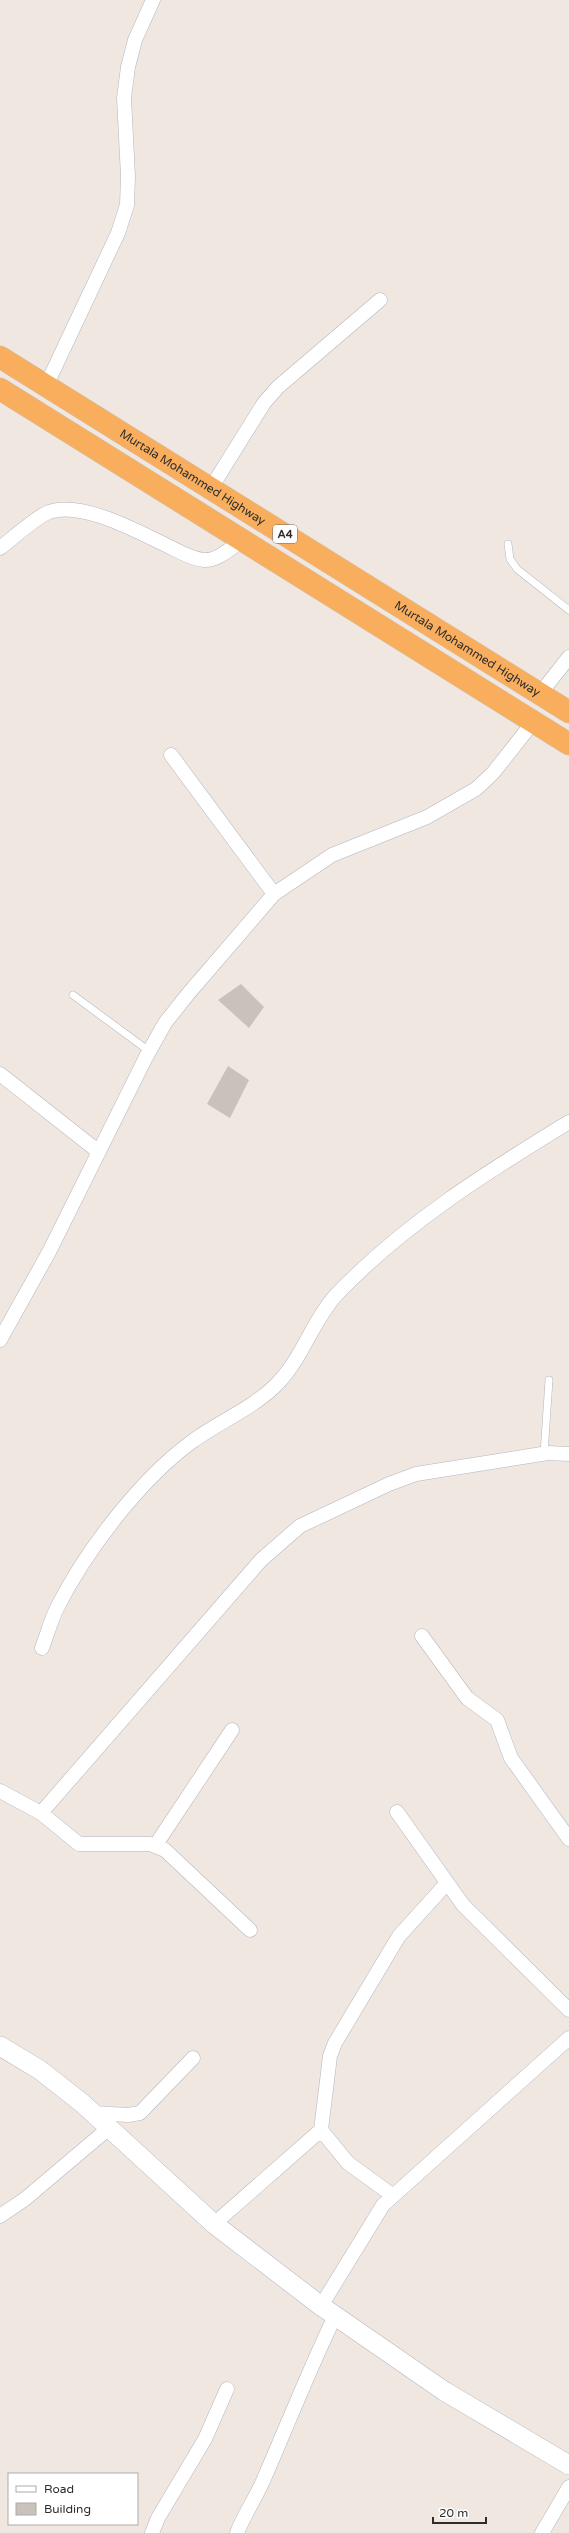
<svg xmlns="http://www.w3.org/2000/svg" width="569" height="2533" font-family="'Varela Round',sans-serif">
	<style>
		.building { fill: #c8c2bb }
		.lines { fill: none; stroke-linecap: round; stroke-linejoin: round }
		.service-casing { stroke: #b3b7c1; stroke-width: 8 }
		.minor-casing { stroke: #b3b7c1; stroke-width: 15 }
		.secondary-casing { stroke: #b3b7c1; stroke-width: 20 }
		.trunk-casing { stroke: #c8c8c8; stroke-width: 23 }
		.service { stroke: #fff; stroke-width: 7 }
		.minor { stroke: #fff; stroke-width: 14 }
		.secondary { stroke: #fff; stroke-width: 19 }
		.trunk { stroke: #f9ae5e; stroke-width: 22 }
		.labels { text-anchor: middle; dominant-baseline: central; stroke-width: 3; stroke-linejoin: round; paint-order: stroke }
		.shield { fill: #fff; stroke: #6c6c6c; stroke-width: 1 }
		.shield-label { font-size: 11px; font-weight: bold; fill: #2d2d2d }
		.street-label { font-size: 12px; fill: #2d2d2d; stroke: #fff }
	</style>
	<rect width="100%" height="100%" fill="#efe7e0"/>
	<path class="building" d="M241,984L264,1007L249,1028L218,1000Z
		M228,1066L249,1080L230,1118L207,1104Z"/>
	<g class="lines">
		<defs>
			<path id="service" d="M508,544L510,559L517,569L569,610
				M73,995L149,1051
				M544,1454L549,1380"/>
			<path id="minor" d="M46,386L118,233L127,205L128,176L124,98L128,67L135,40L153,0
				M211,488L264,403L278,387L380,300
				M0,548C12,539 37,516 49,512C82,500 140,533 170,547C180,552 192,559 204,560C217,561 231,548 241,541
				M540,694L569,657
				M171,755L274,894
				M0,1074L99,1152
				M0,1340L49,1252L146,1057L165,1023L188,994L274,894L332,855L427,817L476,789L493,773L534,721
				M422,1636L467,1698L497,1720L511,1758L569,1839
				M42,1648C47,1635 51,1620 57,1608C85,1552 139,1481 190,1443C218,1422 250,1410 275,1386C302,1360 312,1321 337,1294C404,1224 487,1172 569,1122
				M0,1791L41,1813L79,1844H150L165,1850L250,1930
				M397,1812L463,1905L569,2010
				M41,1813L261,1560L300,1526L389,1484L416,1474L548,1453L569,1454
				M155,1846L232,1730
				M93,2113L128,2115L140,2113L193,2058
				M392,2195L348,2163L321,2130L330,2056L335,2043L399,1936L447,1883
				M0,2216L25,2199L109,2128
				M214,2224L321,2130
				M321,2306L383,2205L569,2038
				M152,2533L158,2518L205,2439L227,2389
				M237,2533C244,2515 255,2499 263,2481C287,2426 309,2370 335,2316
				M542,2533L569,2487"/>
			<path id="secondary" d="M0,2046L40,2070L82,2103L214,2224L321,2306L444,2391L569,2465"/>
			<g id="trunk">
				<path id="s1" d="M0,357L569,712"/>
				<path d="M0,389L569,744"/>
			</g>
		</defs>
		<use href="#service" class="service-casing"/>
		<use href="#minor" class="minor-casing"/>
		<use href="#secondary" class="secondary-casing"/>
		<use href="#trunk" class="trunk-casing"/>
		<use href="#service" class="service"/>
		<use href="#minor" class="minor"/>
		<use href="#secondary" class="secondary"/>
		<use href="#trunk" class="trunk"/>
	</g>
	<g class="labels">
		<rect class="shield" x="273" y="525" width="24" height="18" rx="3"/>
		<g class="shield-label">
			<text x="285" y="534">A4</text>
		</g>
		<g class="street-label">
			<text stroke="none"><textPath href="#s1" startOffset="227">Murtala Mohammed Highway</textPath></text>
			<text stroke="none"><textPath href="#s1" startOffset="551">Murtala Mohammed Highway</textPath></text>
		</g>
	</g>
	<rect x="8" y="2473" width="130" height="52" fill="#ffffff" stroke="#ababab"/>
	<rect x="16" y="2486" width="20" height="6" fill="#ffffff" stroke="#ababab"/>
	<text x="44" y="2493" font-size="12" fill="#2d2d2d">Road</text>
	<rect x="16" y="2503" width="20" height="12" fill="#c8c2bb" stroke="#ababab"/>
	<text x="44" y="2513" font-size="12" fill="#2d2d2d">Building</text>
	<path d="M433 2517v6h53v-6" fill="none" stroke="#2d2d2d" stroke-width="2"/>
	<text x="439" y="2517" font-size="12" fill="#2d2d2d" stroke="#ffffff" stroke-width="3" paint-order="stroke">20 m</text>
</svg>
